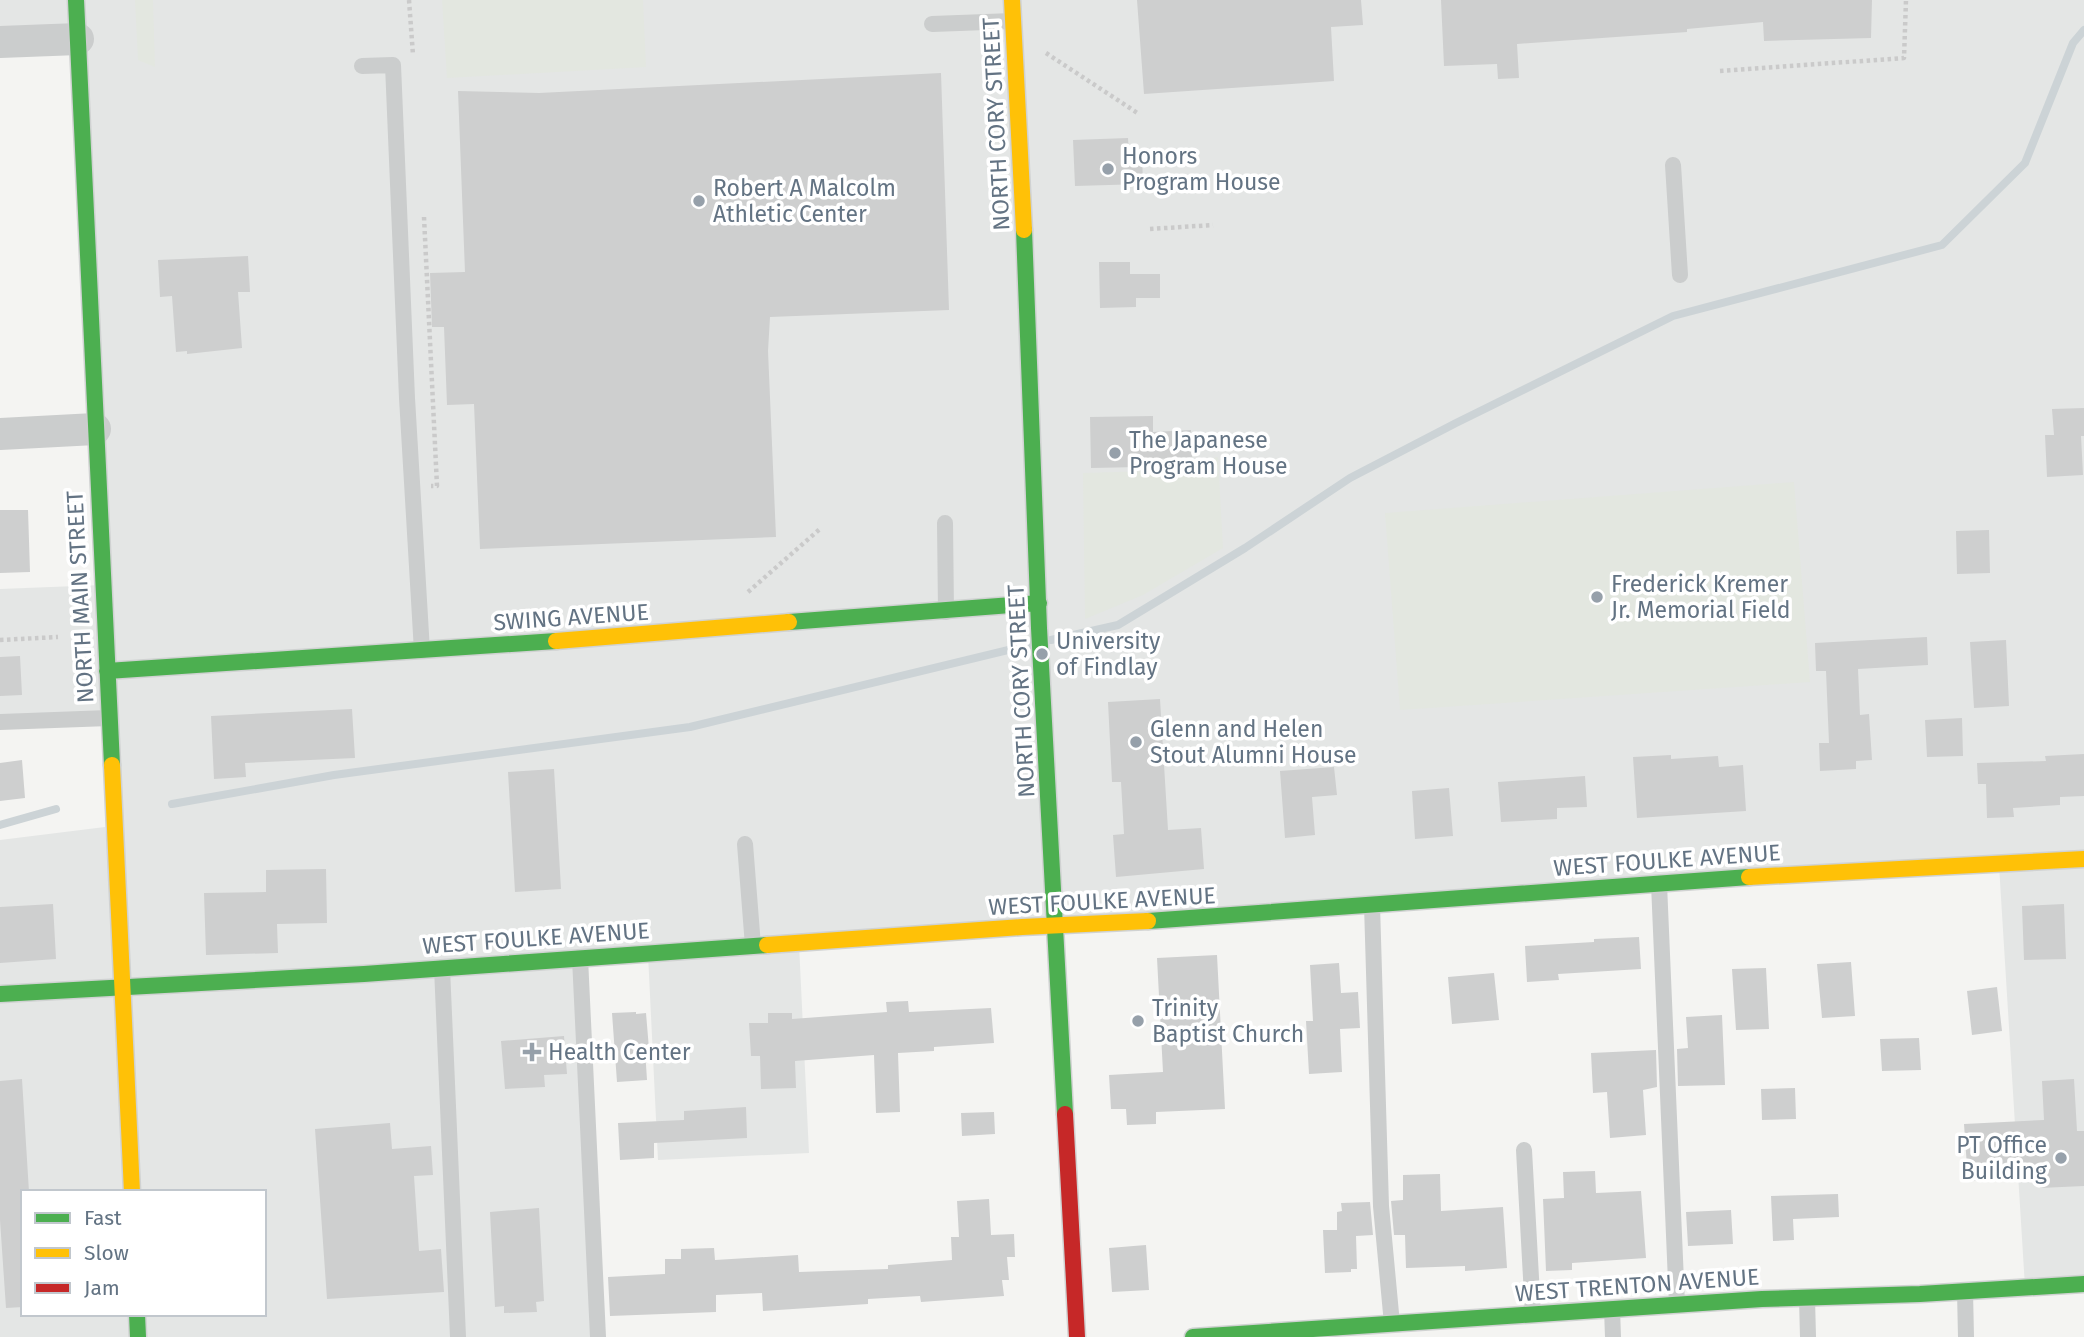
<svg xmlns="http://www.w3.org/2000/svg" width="2084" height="1337" font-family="'Fira Sans',sans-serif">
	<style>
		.built { fill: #e4e6e5; fill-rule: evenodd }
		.green { fill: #e3e7e0 }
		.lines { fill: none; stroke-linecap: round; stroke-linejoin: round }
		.stream { stroke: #ccd3d6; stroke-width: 8 }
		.building { fill: #cecfcf }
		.fast-casing { stroke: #d0d2d2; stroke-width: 19 }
		.slow-casing { stroke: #d0d2d2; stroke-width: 19 }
		.jam-casing { stroke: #d0d2d2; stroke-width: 19 }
		.path { stroke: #cacaca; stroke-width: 4.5; stroke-dasharray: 3.5 3.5; stroke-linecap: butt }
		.lane { stroke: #cbcdcd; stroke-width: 16 }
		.street { stroke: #cbcdcd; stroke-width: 32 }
		.fast { stroke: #4caf50; stroke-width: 16 }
		.slow { stroke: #ffc107; stroke-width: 16 }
		.jam { stroke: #c62828; stroke-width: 16 }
		.poi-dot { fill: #96a0aa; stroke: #fff; stroke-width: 2.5 }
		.labels { text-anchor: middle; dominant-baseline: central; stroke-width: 7; stroke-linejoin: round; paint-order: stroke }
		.street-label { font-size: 23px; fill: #637383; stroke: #fff }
		.poi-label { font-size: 23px; fill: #637383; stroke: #fff; text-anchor: start }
	</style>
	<rect width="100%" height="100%" fill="#f4f4f2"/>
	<path class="built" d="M0,0H2084V1284L2025,1287L1999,865L799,944L809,1153L658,1160L648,954L580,958L598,1337H0V840L105,827L123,989L109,719L0,722V589L102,585L78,40L0,42ZM23,1192H264V1314H23Z"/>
	<path class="green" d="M135,0H153L155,67L138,60Z
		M442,0H643L646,67L447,78Z
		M1218,457L1223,548L1143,595L1085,619L1083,473L1151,471Z
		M1794,482L1810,682L1400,710L1385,513Z"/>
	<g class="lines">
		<path class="stream" d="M1051,640L1118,625L1245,548L1350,478L1456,423L1673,316L1942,245L2025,163L2073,43L2084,30
			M172,804L334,775L690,727L1029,645
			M0,825L56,809"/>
	</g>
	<path class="building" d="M1137,0H1361L1363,25L1331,27L1334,81L1144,94Z
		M1441,0H1872L1871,38L1764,41L1763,22L1687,29V32L1517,44L1519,78L1498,79L1497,64L1444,66Z
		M941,73L949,310L770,317L768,351L776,537L480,549L474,404L447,405L444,327H432L430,273L465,272L458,91L539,93Z
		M1128,138L1129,154H1142L1143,184L1075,186L1073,140Z
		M248,256L250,292H238L242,348L187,354V351L176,352L172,296L160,297L158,260Z
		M1099,262H1130V274H1160V298H1136V307L1100,308Z
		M2084,408V436H2081L2083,475L2047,477L2045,435H2054L2052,409Z
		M1153,416V432L1191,430L1192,457L1139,460V467L1091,468L1090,417Z
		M0,510H28L30,572L0,573Z
		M1989,530L1990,573L1957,574L1956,531Z
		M1927,637L1928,665L1858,669L1860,715L1869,714L1872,760L1856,761V769L1820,771L1819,743H1829L1826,671H1816L1815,643Z
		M2006,640L2009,706L1974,708L1970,642Z
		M20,656L22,695L0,696V657Z
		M1160,699L1168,830L1201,828L1204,869L1116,877L1113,835L1124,834L1121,782H1112L1108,702Z
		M352,709L355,758L245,763L246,777L214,779L211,716Z
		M1962,718L1963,756L1927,757L1925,720Z
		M2084,754V796L2060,797V805L2013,808L2014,817L1987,818L1986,784H1978L1977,763L2046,761L2045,756Z
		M1671,755V759L1718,756L1719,767L1743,765L1746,811L1637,818L1633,757Z
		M22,760L25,798L0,801V763Z
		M1334,767L1337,795L1312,797L1315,835L1285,838L1280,771Z
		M554,769L561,889L515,892L508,772Z
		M1585,776L1587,807L1557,808V819L1501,822L1498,782Z
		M1449,788L1453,836L1415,839L1412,791Z
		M326,869L327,923L277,924L278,953L206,955L204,893L266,892V870Z
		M53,904L56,959L0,963V907Z
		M2064,904L2066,959L2024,960L2022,906Z
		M1639,937L1641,969L1558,974L1559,980L1527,982L1525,946L1594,942V939Z
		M1217,955L1225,1109L1156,1112V1124L1127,1125L1126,1109H1111L1109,1075L1163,1072L1157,958Z
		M1851,962L1855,1016L1822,1018L1817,964Z
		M1339,963L1341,993L1358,992L1360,1028L1340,1029L1342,1072L1309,1074L1306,1021H1313L1310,965Z
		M1766,968L1769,1029L1736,1030L1732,969Z
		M1494,973L1499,1020L1452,1024L1448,977Z
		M1997,987L2002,1031L1972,1035L1967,991Z
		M908,1001L909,1012L991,1008L994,1043L934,1047V1051L898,1053L900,1112L876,1113L874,1055L795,1061L796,1088L761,1089L760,1056H751L749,1023H768V1013H792V1019L887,1012L886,1002Z
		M636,1012V1014L646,1013L649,1049H645L647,1080L617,1082L612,1013Z
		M1722,1015L1725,1085L1678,1086L1677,1049L1688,1048L1686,1017Z
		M564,1036L567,1074L544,1075L545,1087L505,1089L501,1041Z
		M1919,1038L1921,1070L1882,1071L1880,1039Z
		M1656,1050L1657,1087L1643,1090L1646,1135L1610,1138L1607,1092L1593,1093L1591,1053Z
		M22,1079L29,1192H23V1307L6,1308L0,1220V1081Z
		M2074,1079L2077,1131H2084V1186L2040,1188L2039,1177L1968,1181L1964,1124L2044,1120L2042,1081Z
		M1795,1088L1796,1119L1762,1120L1761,1089Z
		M746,1107L747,1138L654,1143V1158L620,1160L618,1123L684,1120V1111Z
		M994,1112L995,1134L962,1136L961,1113Z
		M390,1123L392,1149L431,1146L433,1175L414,1176L419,1251L441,1249L444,1292L327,1299L315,1129Z
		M1595,1171L1596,1193L1641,1191L1646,1258L1572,1263V1270L1546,1271L1543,1199L1564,1198L1563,1172Z
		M1440,1174L1441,1211L1503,1207L1507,1268L1465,1271V1266L1406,1268L1405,1235H1394L1391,1201L1403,1200V1175Z
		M1838,1194L1839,1217L1793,1219L1794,1240L1773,1241L1771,1196Z
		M989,1199L991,1235L1014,1234L1015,1257H1007L1009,1280H1002L1004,1296L921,1302L920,1296L868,1299V1304L763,1311L762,1293L716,1295V1312L610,1316L608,1277L665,1274V1259H681V1249L714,1248L715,1260L798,1255L799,1272L888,1269V1265L952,1260L951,1237H959L957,1201Z
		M1370,1202L1373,1235L1356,1236L1357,1269H1351V1272L1325,1273L1323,1230H1337V1212L1342,1211L1341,1203Z
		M539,1208L544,1301L536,1302L537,1312L504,1313V1306L495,1307L490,1212Z
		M1731,1210L1733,1244L1688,1246L1686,1212Z
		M1146,1245L1149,1290L1112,1292L1109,1248Z"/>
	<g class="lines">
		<defs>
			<path id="fast" d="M76,0L112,765
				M1024,230L1039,628L1065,1114
				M789,622L1039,603
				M107,671L556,641
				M1148,921L1749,877
				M0,994L364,974L767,945
				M137,1314L138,1337
				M1193,1337L1762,1299L1920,1294L2084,1284"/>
			<path id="slow" d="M1012,0L1024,230
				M556,641L789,622
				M112,765L132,1192
				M1749,877L2084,859
				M767,945L1022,927L1148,921"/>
			<path id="jam" d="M1065,1114L1077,1337"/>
		</defs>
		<use href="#fast" class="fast-casing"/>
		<use href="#slow" class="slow-casing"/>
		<use href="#jam" class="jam-casing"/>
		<path class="path" d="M409,0L413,55
			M1046,53L1139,114
			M1720,71L1904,58L1906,0
			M424,217L437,486H431
			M1150,229L1213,225
			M748,592L821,528
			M0,640L58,637"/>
		<path class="lane" d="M932,24L1013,21
			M362,66L393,65L407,398L422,651
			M1673,165L1680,275
			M945,523L946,612
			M0,722L109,718
			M745,844L753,946
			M1659,884L1677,1305
			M1372,905L1381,1206L1392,1324
			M580,958L598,1337
			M442,968L458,1337
			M1524,1150L1533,1314
			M1965,1291L1966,1337
			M1807,1298L1808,1337
			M1612,1309L1613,1337"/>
		<path class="street" d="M0,42L78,39
			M0,434L95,429"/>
		<use href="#fast" class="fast"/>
		<use href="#slow" class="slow"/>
		<use href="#jam" class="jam"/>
	</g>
	<g class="poi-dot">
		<circle cx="1108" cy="169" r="7"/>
		<circle cx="699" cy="201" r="7"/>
		<circle cx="1115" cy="453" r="7"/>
		<circle cx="1597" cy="597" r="7"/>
		<circle cx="1042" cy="654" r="7"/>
		<circle cx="1136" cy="742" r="7"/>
		<circle cx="1138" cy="1021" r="7"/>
		<path d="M528.5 1041.5h7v7h7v7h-7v7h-7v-7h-7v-7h7z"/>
		<circle cx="2061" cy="1158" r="7"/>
	</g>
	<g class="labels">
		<g class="street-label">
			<text transform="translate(996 124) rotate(-93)">NORTH CORY STREET</text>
			<text transform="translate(80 597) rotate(-93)">NORTH MAIN STREET</text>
			<text transform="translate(571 617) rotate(-4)">SWING AVENUE</text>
			<text transform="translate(1021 691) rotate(-93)">NORTH CORY STREET</text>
			<text transform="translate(1667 860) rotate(-4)">WEST FOULKE AVENUE</text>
			<text transform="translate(1102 901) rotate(-3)">WEST FOULKE AVENUE</text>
			<text transform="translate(536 938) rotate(-4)">WEST FOULKE AVENUE</text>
			<text transform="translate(1637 1285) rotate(-4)">WEST TRENTON AVENUE</text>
		</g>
		<g class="poi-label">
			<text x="1122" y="156">Honors<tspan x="1122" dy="26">Program House</tspan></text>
			<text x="713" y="188">Robert A Malcolm<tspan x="713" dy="26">Athletic Center</tspan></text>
			<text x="1129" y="440">The Japanese<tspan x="1129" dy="26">Program House</tspan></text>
			<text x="1611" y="584">Frederick Kremer<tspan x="1611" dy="26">Jr. Memorial Field</tspan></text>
			<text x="1056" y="641">University<tspan x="1056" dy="26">of Findlay</tspan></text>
			<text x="1150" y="729">Glenn and Helen<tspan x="1150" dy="26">Stout Alumni House</tspan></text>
			<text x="1152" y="1008">Trinity<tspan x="1152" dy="26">Baptist Church</tspan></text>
			<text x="548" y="1052">Health Center</text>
			<text x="2047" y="1145" text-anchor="end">PT Office<tspan x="2047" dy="26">Building</tspan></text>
		</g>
	</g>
	<rect x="21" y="1190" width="245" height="126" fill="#ffffff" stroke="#c1c7cd" stroke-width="2"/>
	<rect x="35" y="1213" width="35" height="10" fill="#4caf50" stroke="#c1c7cd" stroke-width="2"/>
	<text x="84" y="1225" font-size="21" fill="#637383">Fast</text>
	<rect x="35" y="1248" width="35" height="10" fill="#ffc107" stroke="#c1c7cd" stroke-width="2"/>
	<text x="84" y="1260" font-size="21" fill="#637383">Slow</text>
	<rect x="35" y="1283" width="35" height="10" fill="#c62828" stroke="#c1c7cd" stroke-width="2"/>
	<text x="84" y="1295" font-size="21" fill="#637383">Jam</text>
</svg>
